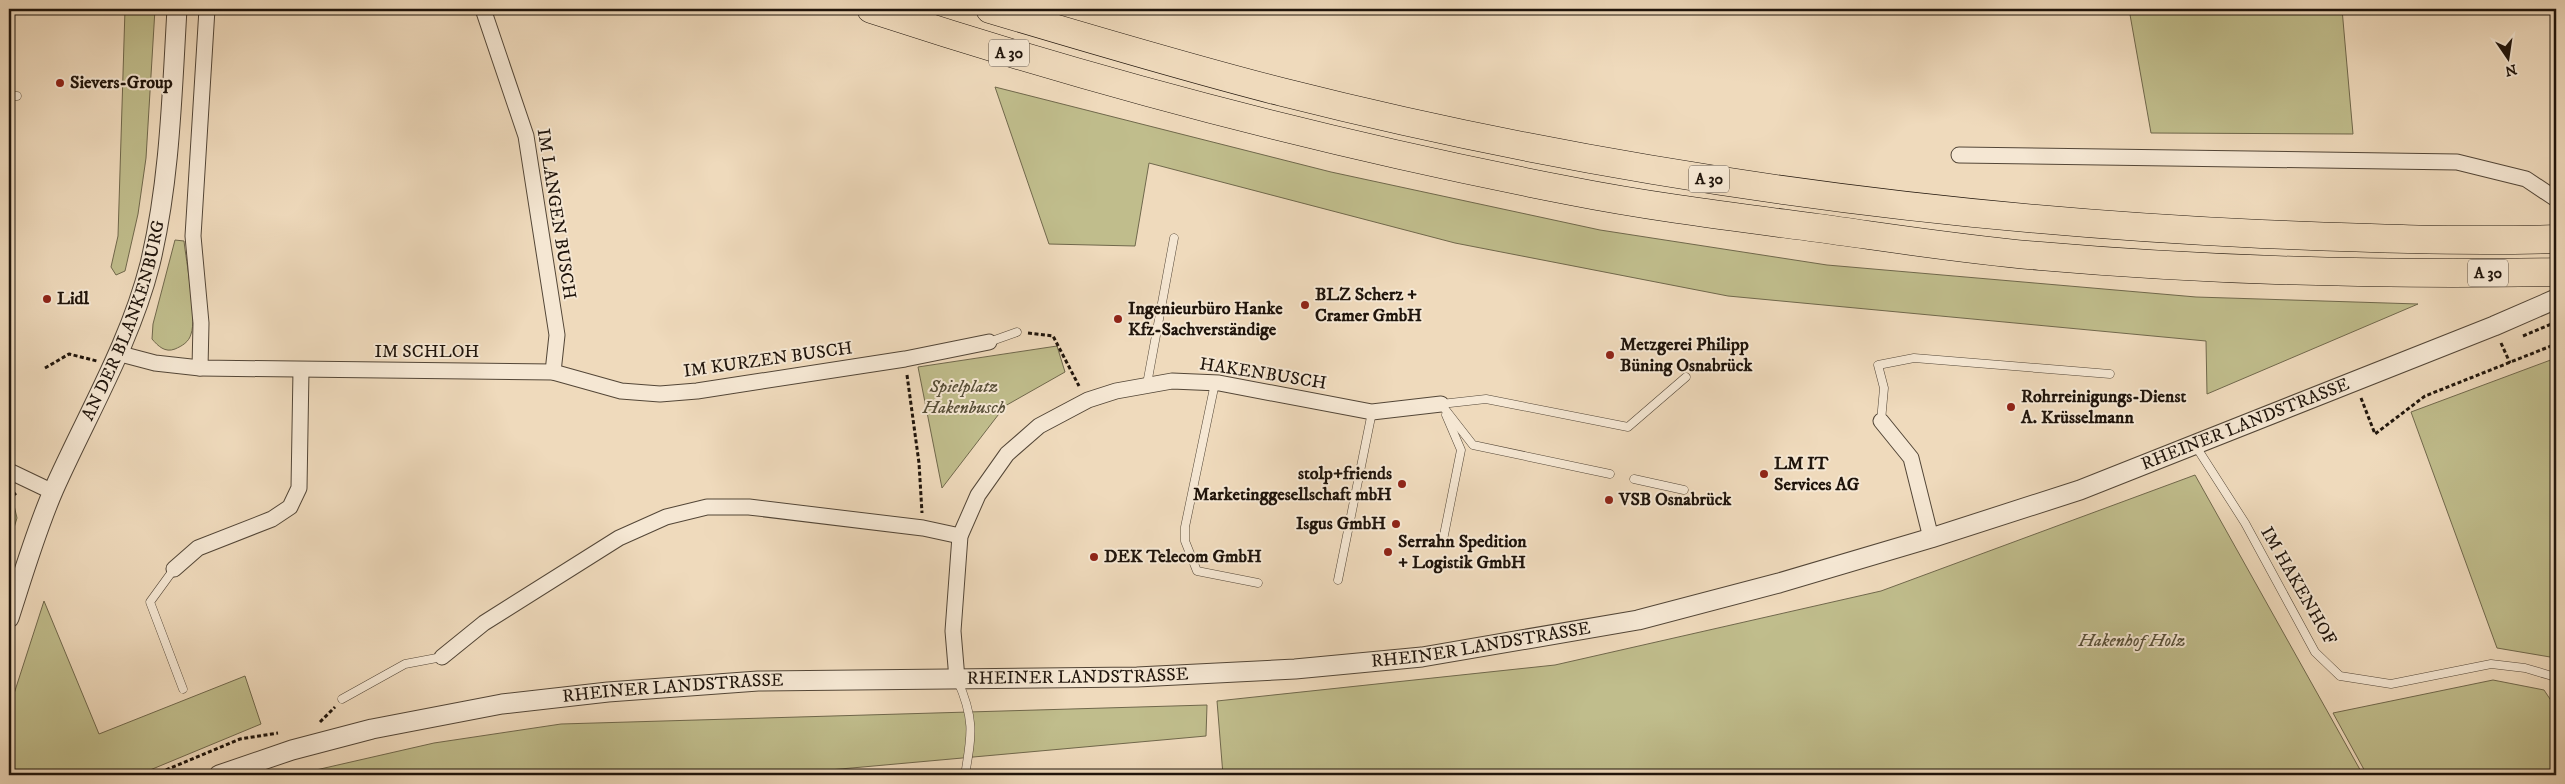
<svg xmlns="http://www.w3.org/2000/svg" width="2565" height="784" viewBox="0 0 2565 784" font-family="'IM FELL DW Pica',serif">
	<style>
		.green { fill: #c0bd8c; stroke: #70684c }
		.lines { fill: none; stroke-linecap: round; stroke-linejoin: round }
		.service-casing { stroke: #534637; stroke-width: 9 }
		.minor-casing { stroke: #534637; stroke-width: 17 }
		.tertiary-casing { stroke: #534637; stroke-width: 21 }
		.motorway-casing { stroke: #1f140b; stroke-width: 29 }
		.path { stroke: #1f140b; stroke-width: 3; stroke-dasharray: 4 2.5; stroke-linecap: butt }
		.service { stroke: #f5e7d3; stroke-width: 8 }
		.minor { stroke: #f5e7d3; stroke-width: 15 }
		.tertiary { stroke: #f5e7d3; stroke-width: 19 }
		.motorway { stroke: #efdabc; stroke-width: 28 }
		.poi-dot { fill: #8f2418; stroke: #f5e7d3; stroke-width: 2 }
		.labels { text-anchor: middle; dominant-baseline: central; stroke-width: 4; stroke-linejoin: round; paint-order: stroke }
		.shield { fill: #f5e7d3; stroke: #5f5347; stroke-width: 1 }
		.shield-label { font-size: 16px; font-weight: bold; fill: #1f140b }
		.poi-label { font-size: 18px; font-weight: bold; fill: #1f140b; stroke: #f5e7d3; text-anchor: start }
		.street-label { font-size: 18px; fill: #1f140b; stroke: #f5e7d3 }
		.park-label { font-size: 18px; font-style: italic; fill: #574f38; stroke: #f5e7d3 }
	</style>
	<rect width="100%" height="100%" fill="#efdabc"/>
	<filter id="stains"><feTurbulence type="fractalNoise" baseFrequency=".004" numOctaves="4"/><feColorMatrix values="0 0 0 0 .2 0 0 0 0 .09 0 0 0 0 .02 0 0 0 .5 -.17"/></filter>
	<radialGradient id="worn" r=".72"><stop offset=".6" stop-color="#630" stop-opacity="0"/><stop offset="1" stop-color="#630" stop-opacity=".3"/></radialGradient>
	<g class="green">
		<polygon points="125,9 155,9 146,158 138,214 125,271 116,275 111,267 118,236"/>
		<polygon points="2129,9 2342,9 2353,134 2151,133"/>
		<polygon points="995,87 1331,172 1600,230 1827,265 2196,297 2418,304 2207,394 2206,341 1728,296 1455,243 1149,163 1135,246 1049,244"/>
		<path d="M175,240l9,1c2,19 13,78 7,93 -2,8 -9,12 -16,15 -10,4 -17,-3 -23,-10l1,-15z"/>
		<polygon points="1057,346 1065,372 1005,406 942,488 918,367"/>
		<polygon points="2556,358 2556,658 2497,648 2411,412"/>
		<polygon points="2195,475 2363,775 1223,775 1217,701 1555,665 1881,591"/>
		<polygon points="13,501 17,518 9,544 9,504"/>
		<polygon points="44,601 99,734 245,676 261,724 138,775 9,775 11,703"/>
		<polygon points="2493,680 2544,690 2556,708 2556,775 2367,775 2333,713"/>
		<polygon points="1207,705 1206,736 774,775 294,775 434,743 561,724"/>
	</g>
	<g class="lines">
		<g class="service-casing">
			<g id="service">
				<polyline points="9,96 17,96"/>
				<polyline points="989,342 1017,332"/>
				<polyline points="1215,383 1185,527 1185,541 1197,571 1258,583"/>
				<polyline points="1147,384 1174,238"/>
				<polyline points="1441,404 1486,399 1628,427 1686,377"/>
				<polyline points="1441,404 1473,445 1610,474"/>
				<polyline points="1881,421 1884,388 1878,365 1914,358 2110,374"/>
				<polyline points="2195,445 2245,523 2315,652 2340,676 2391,684 2491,664 2525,668 2552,676 2556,681"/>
				<polyline points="1634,479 1684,490"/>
				<polyline points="1443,540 1461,450 1446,415"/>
				<polyline points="174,569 150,602 183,689"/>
				<polyline points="1338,580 1372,412"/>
				<path d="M957,679c18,40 15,55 8,96"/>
				<polyline points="342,699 405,664 442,657"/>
			</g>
		</g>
		<g class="minor-casing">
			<g id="minor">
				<polyline points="483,9 526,136 557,335 553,372"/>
				<polyline points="1959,155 2457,162 2526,179 2556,199"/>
				<polyline points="117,353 155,363 200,368 553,372 621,391 660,394 697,391 905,359 989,342"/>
				<polyline points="200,368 201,323 193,236 207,9"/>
				<polyline points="1881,421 1911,458 1931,538"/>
				<polyline points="9,471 53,492"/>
				<polyline points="174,569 198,548 272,519 290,507 299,488 301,370"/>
				<polyline points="442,657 484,623 619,538 666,517 707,507 749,507 923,528 960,536"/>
				<polyline points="957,679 953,631 960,536 978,495 1007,454 1039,426 1088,400 1116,391 1172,381 1219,383 1372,412 1441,404"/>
			</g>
		</g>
		<g class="tertiary-casing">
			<g id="tertiary">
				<path id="s1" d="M9,618c14,-43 27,-88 45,-129 33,-74 76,-146 96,-225 20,-83 22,-171 27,-255"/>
				<path id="s2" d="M219,775l73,-25 80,-21 130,-25 106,-12 150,-11 379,-4 158,-8 127,-12 216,-37 141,-37 152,-45 149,-48 414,-164 62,-27"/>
			</g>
		</g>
		<g class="motorway-casing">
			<g id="motorway">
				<path d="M871,9c229,75 463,136 700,182 81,16 164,26 247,37 73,10 148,22 222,28 172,15 344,19 516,16"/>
				<path d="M990,9c97,29 194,58 292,83 320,81 650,127 979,142 98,4 197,8 295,5"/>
			</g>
		</g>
		<g class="path">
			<polyline points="1028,333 1053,336 1079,386"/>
			<polyline points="2523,336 2556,322"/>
			<polyline points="2501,343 2510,363"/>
			<polyline points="45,368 69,354 97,361"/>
			<polyline points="907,375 919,463 922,513"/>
			<polyline points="2361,398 2375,434 2425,396 2556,344"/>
			<polyline points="9,499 16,493"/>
			<polyline points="320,722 335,707"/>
			<polyline points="154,775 240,739 278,733"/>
		</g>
		<use href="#service" class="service"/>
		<use href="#minor" class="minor"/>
		<use href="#tertiary" class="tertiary"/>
		<use href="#motorway" class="motorway"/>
	</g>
	<g class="poi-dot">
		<circle cx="60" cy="83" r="5"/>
		<circle cx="47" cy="299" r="5"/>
		<circle cx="1305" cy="305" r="5"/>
		<circle cx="1118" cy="319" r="5"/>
		<circle cx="1610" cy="355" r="5"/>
		<circle cx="2011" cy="407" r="5"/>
		<circle cx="1764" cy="474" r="5"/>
		<circle cx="1402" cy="484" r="5"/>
		<circle cx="1609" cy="500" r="5"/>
		<circle cx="1396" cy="524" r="5"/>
		<circle cx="1388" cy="552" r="5"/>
		<circle cx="1094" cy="557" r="5"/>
	</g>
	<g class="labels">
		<g class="shield">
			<rect x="989" y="39.5" width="40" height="27" rx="4"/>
			<rect x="1689" y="165.5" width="40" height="27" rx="4"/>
			<rect x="2468" y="259.5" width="40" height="27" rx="4"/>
		</g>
		<g class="shield-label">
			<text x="1009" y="53">A 30</text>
			<text x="1709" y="179">A 30</text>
			<text x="2488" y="273">A 30</text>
		</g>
		<g class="poi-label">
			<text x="70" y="83">Sievers-Group</text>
			<text x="1315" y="295">BLZ Scherz +<tspan x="1315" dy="21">Cramer GmbH</tspan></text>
			<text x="57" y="299">Lidl</text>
			<text x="1128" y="309">Ingenieurbüro Hanke<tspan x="1128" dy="21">Kfz-Sachverständige</tspan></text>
			<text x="1620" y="345">Metzgerei Philipp<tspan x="1620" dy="21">Büning Osnabrück</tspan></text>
			<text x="2021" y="397">Rohrreinigungs-Dienst<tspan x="2021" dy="21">A. Krüsselmann</tspan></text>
			<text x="1774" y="464">LM IT<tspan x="1774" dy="21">Services AG</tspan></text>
			<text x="1392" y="474" text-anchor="end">stolp+friends<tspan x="1392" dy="21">Marketinggesellschaft mbH</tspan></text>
			<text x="1619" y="500">VSB Osnabrück</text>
			<text x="1386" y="524" text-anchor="end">Isgus GmbH</text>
			<text x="1398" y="542">Serrahn Spedition<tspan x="1398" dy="21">+ Logistik GmbH</tspan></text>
			<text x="1104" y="557">DEK Telecom GmbH</text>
		</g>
		<g class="street-label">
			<text transform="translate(556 214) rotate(81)">IM LANGEN BUSCH</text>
			<text stroke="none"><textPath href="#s1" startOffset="320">AN DER BLANKENBURG</textPath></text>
			<text x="427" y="352">IM SCHLOH</text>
			<text transform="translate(768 360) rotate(-8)">IM KURZEN BUSCH</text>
			<text transform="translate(1263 374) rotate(9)">HAKENBUSCH</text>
			<text stroke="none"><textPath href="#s2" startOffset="2072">RHEINER LANDSTRASSE</textPath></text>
			<text transform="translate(2298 586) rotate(60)">IM HAKENHOF</text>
			<text stroke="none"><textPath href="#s2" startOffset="1274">RHEINER LANDSTRASSE</textPath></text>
			<text stroke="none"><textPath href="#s2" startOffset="869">RHEINER LANDSTRASSE</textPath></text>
			<text stroke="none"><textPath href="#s2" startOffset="464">RHEINER LANDSTRASSE</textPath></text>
		</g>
		<g class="park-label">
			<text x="964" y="387">Spielplatz<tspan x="964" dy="21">Hakenbusch</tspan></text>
			<text x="2132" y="641">Hakenhof Holz</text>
		</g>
	</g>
	<rect width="2565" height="784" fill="none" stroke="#efdabc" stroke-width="30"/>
	<rect x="10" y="10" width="2545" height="764" fill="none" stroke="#1f140b" stroke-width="2.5"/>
	<rect x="15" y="15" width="2535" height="754" fill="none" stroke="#1f140b"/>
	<g transform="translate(2508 58) rotate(167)" stroke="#f5e7d3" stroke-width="4" paint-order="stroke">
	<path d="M0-4L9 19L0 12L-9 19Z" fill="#1f140b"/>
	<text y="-8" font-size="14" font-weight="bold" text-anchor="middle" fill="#1f140b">N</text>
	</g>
	<rect width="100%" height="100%" filter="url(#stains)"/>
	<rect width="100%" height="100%" fill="url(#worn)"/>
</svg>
